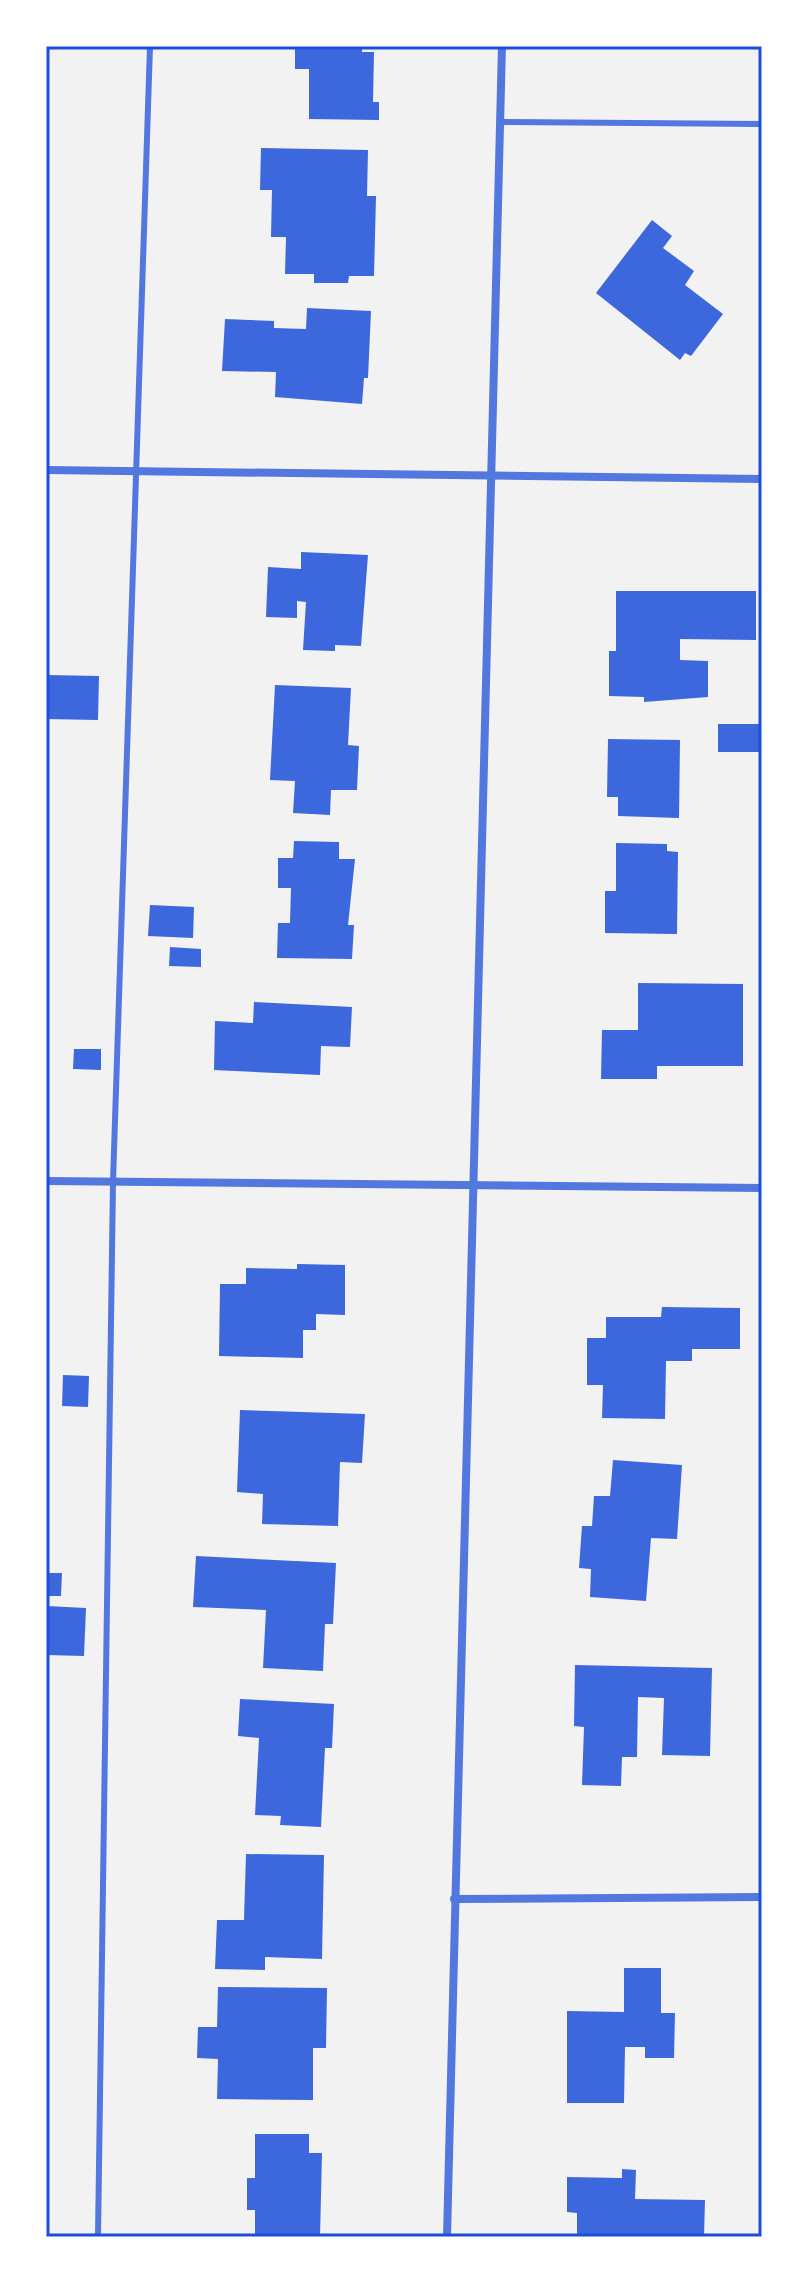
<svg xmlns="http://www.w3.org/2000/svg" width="808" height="2283" viewBox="0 0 808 2283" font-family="Overpass,sans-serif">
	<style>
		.building { fill: #3d67dc }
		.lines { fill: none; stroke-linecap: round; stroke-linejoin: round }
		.service { stroke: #5277de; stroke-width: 6 }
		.minor { stroke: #5277de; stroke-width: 8 }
		.neatline { fill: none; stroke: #1d4ed8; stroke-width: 3 }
	</style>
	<rect width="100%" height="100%" fill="#f2f2f2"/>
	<g class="building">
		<polygon points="295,46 362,46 362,52 374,52 373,102 379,102 379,120 309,119 309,69 295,69"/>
		<polygon points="261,148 368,150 367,196 376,196 374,276 349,276 348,283 314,283 314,274 285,274 286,237 271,237 272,190 260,190"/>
		<polygon points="652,220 672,236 663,248 694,271 685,285 723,314 691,356 685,353 680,360 596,293"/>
		<polygon points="307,308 371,311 368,378 364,378 362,404 275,397 276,372 222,371 225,319 274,321 274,328 306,329"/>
		<polygon points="301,552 368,555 361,646 335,645 335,651 303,650 306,602 297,601 297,618 266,617 268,567 301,569"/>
		<polygon points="616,591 756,591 756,640 680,639 680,660 708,661 708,697 644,702 644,697 609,696 609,651 616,651"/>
		<polygon points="46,675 99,676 98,720 46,719"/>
		<polygon points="275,685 351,688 348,745 359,746 357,790 331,790 330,815 293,813 295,781 270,780"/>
		<rect x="718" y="724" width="44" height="28"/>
		<polygon points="608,739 680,740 679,818 618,816 618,797 607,797"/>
		<polygon points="294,841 339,842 339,859 355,859 348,925 354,925 352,959 277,958 278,923 290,923 291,888 278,888 278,858 293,858"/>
		<polygon points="616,843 667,844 667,851 678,852 677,934 605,933 605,891 616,891"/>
		<polygon points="150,905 194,907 193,938 148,936"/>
		<polygon points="170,947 201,949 201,967 169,966"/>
		<polygon points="638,983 743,984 743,1066 657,1066 657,1079 601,1079 602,1030 638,1030"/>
		<polygon points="254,1002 352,1007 350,1047 321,1046 320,1075 214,1070 215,1021 253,1023"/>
		<polygon points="74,1049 101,1049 101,1070 73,1069"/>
		<polygon points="297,1264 345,1265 345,1315 316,1314 316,1330 303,1330 303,1358 219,1356 220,1284 246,1284 246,1268 297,1269"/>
		<polygon points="662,1307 740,1308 740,1349 692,1349 692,1361 666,1361 665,1419 602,1418 603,1385 587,1385 587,1338 606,1338 606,1317 661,1317"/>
		<polygon points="63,1375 89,1376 88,1407 62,1406"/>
		<polygon points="240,1410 365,1414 362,1463 340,1462 338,1526 262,1524 263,1494 237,1492"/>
		<polygon points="613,1460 682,1465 677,1539 651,1538 646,1601 590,1597 591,1569 579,1568 582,1526 592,1526 594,1496 610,1496"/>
		<polygon points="196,1556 336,1563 333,1624 325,1624 323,1671 263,1668 266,1610 193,1607"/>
		<polygon points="46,1573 62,1573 61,1596 46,1596"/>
		<polygon points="46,1606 86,1608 84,1656 46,1655"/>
		<polygon points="575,1665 712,1668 710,1756 662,1755 664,1698 638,1697 637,1757 622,1757 621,1786 582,1785 584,1727 574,1726"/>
		<polygon points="240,1699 334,1704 332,1748 325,1748 321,1827 280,1825 281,1816 255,1815 259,1738 238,1736"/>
		<polygon points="246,1854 324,1855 322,1959 265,1957 265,1970 215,1969 217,1920 244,1920"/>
		<polygon points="624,1968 661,1968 661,2013 675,2013 674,2058 645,2058 645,2047 625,2047 624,2103 567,2103 567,2011 624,2012"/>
		<polygon points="218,1987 327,1988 326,2048 313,2048 313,2100 217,2099 218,2059 197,2058 198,2027 217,2027"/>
		<polygon points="255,2134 309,2134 309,2153 322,2153 320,2237 255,2237 255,2210 247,2210 247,2178 255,2178"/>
		<polygon points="622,2169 636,2170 635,2199 705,2200 704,2237 577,2237 577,2213 567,2212 567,2177 622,2178"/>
	</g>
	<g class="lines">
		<g class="service">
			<polyline points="501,122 762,124"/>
			<polyline points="98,2237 113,1182 150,46"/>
		</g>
		<g class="minor">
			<polyline points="46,470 762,479"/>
			<polyline points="46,1181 762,1188"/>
			<polyline points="454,1899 762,1897"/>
			<polyline points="447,2237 502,46"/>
		</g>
	</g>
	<rect width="808" height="2283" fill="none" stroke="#ffffff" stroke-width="96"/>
	<rect x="48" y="48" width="712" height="2187" class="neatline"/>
</svg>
